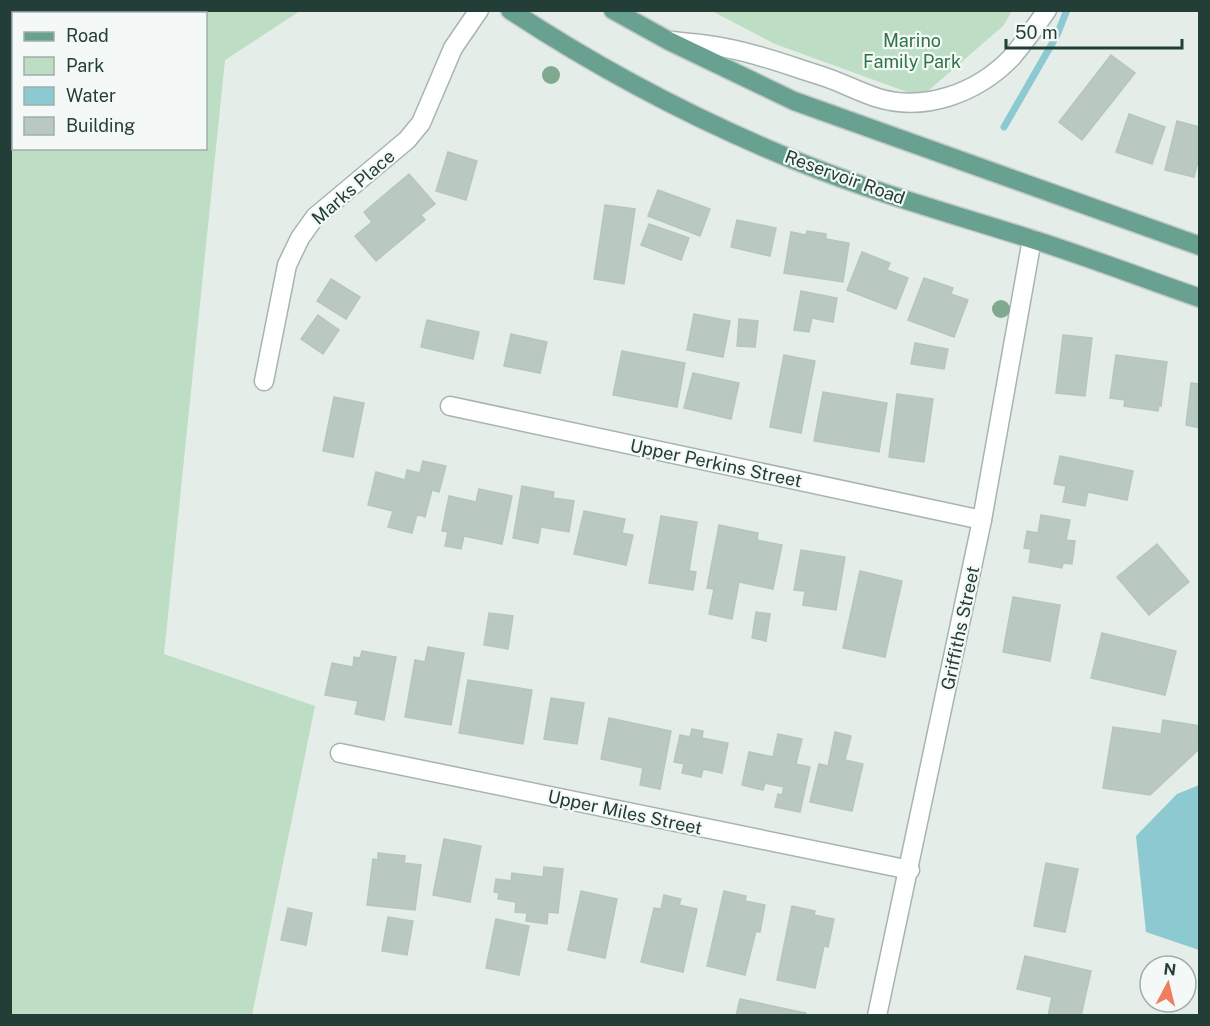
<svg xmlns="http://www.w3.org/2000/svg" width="1210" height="1026" viewBox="0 0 1210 1026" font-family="'Public Sans',sans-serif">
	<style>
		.green { fill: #bdddc4; fill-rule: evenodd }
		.water { fill: #8dc9d0 }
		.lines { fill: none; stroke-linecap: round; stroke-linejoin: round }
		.stream { stroke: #8dc9d0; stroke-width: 7 }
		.building { fill: #b9c8c1; stroke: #b6c6bf; stroke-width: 1.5 }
		.street-casing { stroke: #a6b5af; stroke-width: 21 }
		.primary-casing { stroke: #c1c9c7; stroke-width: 21 }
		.street { stroke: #fff; stroke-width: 18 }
		.primary { stroke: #69a190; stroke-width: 18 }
		.tree { fill: #80aa8f }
		.labels { text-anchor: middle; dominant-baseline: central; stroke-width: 4.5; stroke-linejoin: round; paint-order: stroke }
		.park-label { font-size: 18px; fill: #2e7446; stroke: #f4f9f7 }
		.street-label { font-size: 18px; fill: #233e36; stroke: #f4f9f7 }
	</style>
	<rect width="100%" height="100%" fill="#e4ede8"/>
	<g class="green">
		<path d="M10,11h290l-75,49 -61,594 151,52 -63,309h-241zM14,14h192v134h-192z"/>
		<polygon points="712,11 1012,11 1003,26 921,97 775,44"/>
	</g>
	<polygon class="water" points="1199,785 1199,950 1146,932 1136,836 1177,794"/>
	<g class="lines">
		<polyline class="stream" points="1004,127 1057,35 1067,10"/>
	</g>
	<g class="building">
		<polygon points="1111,55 1135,73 1082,140 1059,122"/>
		<polygon points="1129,114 1165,127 1152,164 1116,152"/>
		<polygon points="1177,121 1200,127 1200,153 1194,177 1165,170"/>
		<polygon points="448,152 477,161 466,200 436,191"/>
		<polygon points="409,174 435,204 421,215 425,220 376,261 355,236 372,222 364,212"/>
		<polygon points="658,190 710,209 700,236 648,216"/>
		<polygon points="605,205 635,209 624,284 594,279"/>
		<polygon points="737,220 776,228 770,256 731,247"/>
		<polygon points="649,224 689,238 681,260 641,245"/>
		<polygon points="807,231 826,234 826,239 849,243 843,282 784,273 791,232 806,235"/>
		<polygon points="862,252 890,263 887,270 908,278 896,309 847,290"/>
		<polygon points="924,278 953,288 951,294 968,300 954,337 908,320"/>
		<polygon points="331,279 360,297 346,319 317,301"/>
		<polygon points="801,291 837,298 833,322 812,318 809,332 794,330"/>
		<polygon points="694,314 730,321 723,357 687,350"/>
		<polygon points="318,315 339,330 323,354 301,339"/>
		<polygon points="739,319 758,321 755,347 737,346"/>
		<polygon points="427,320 479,332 473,359 421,347"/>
		<polygon points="511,334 547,342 540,373 504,366"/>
		<polygon points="1063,335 1092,338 1085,396 1056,393"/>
		<polygon points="915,343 948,349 944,369 911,364"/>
		<polygon points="622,351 685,363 677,407 613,395"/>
		<polygon points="784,355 815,361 801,433 770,427"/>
		<polygon points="1116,355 1167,362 1161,406 1159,405 1158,411 1124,406 1125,400 1110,398"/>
		<polygon points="693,373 739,383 731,419 684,408"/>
		<polygon points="1191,383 1200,384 1200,428 1186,425"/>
		<polygon points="823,392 887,403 879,452 814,441"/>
		<polygon points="897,394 933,399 924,462 889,457"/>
		<polygon points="334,397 364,403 353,457 323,451"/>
		<polygon points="1060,456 1133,471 1127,500 1088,492 1085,506 1063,502 1066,486 1054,484"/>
		<polygon points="423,461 446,466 439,492 432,490 425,517 417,514 412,533 388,527 393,511 368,505 376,472 405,480 407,470 420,473"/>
		<polygon points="522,486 554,492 553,498 574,501 569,532 541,527 538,543 513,538"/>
		<polygon points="479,489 512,496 502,544 464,536 461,549 445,546 448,532 442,531 449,496 476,502"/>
		<polygon points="584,511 625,519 622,533 633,535 626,565 574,554"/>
		<polygon points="1041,515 1070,520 1066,540 1075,541 1072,564 1063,563 1062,568 1029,562 1031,549 1024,548 1027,531 1038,533"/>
		<polygon points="661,516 697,522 689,571 696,572 693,590 649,583"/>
		<polygon points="719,525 758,533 757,540 782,545 773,589 739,582 732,619 709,614 714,589 707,588"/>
		<polygon points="1157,544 1189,582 1149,615 1117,577"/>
		<polygon points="801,550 845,557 836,610 803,605 805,591 794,590"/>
		<polygon points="860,571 902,581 885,657 843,648"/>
		<polygon points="1013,597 1060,605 1050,661 1003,652"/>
		<polygon points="756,612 770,614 766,641 752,638"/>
		<polygon points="489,613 513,616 508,649 484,645"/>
		<polygon points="1102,633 1176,651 1165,695 1091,678"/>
		<polygon points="428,647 464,653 451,725 405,717 415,660 425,662"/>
		<polygon points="362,651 396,657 384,720 355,714 358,701 325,695 332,663 353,667 354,657 360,658"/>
		<polygon points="468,680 532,690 523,744 459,733"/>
		<polygon points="551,698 584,703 577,744 544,739"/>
		<polygon points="609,718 671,731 660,789 640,785 643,768 601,759"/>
		<polygon points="1163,720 1200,726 1198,750 1150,795 1103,788 1113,727 1161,734"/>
		<polygon points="692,729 703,731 702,738 728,743 722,773 703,769 701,777 682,773 684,764 674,762 680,735 690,737"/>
		<polygon points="835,732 851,736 845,760 863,764 852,811 810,802 819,764 828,766"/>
		<polygon points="778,734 802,739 796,764 810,767 800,812 775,807 778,794 782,795 784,787 765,783 763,790 742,785 749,752 773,757"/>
		<polygon points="444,839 481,846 470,902 433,895"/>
		<polygon points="378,853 405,856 404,863 421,865 415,910 367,905 373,859 378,860"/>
		<polygon points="1046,863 1078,869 1065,932 1034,926"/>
		<polygon points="544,867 563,869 558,913 548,912 547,924 526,921 527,913 515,912 516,902 498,899 499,893 494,892 496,879 511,881 512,873 543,877"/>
		<polygon points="581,891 617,899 605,958 568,950"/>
		<polygon points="724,891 746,896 745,901 765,905 760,932 756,931 745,975 707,966"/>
		<polygon points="664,895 681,899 679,905 697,909 683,972 641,962 654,908 661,909"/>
		<polygon points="792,906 815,911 814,915 834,919 828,947 824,946 815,988 777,980"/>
		<polygon points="288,908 312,913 306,945 281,940"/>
		<polygon points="388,917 413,921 407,955 382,951"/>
		<polygon points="496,919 529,926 519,975 486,968"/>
		<polygon points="1025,956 1091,971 1081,1016 1048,1016 1052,997 1017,989"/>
		<polygon points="740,999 806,1013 806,1016 736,1016"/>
	</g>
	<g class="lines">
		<g class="street-casing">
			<g id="street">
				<path d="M671,41c18,2 37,3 55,7 33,6 64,18 96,28 19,6 37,16 56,22 47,14 99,-5 133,-40 13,-15 25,-32 36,-48"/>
				<polyline points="264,381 287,265 300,238 315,217 407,140 421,123 453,48 479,10"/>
				<polyline points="450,406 982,520"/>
				<polyline points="340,753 910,870"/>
				<polyline points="877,1016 982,520 1032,239"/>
			</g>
		</g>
		<g class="primary-casing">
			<g id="primary">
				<path d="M510,10c91,60 188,111 289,152 74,30 153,52 229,76 58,18 114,40 172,60"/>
				<polyline points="613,10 669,41 794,101 1200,246"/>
			</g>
		</g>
		<use href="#street" class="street"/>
		<use href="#primary" class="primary"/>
	</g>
	<g class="tree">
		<circle cx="551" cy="75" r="9"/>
		<circle cx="1001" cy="309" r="9"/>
	</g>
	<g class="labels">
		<g class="park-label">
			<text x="912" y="40">Marino<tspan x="912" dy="21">Family Park</tspan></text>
		</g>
		<g class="street-label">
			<text transform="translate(845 177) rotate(20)">Reservoir Road</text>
			<text transform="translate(353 187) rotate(-41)">Marks Place</text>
			<text transform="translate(716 463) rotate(12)">Upper Perkins Street</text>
			<text transform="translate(960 628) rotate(-78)">Griffiths Street</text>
			<text transform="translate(625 812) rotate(12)">Upper Miles Street</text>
		</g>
	</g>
	<rect width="1210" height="1026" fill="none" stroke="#233e36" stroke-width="24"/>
	<rect x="12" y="12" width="195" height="138" fill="#f4f9f7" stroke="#a0aeaa" stroke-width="1.5"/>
	<rect x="24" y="32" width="30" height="9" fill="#69a190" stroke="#a0aeaa" stroke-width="1.5"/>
	<text x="66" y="42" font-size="18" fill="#233e36">Road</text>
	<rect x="24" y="57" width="30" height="18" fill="#bdddc4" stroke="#a0aeaa" stroke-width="1.5"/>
	<text x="66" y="72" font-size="18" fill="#233e36">Park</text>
	<rect x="24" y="87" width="30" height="18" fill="#8dc9d0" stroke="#a0aeaa" stroke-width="1.5"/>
	<text x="66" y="102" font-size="18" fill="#233e36">Water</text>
	<rect x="24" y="117" width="30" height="18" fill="#b9c8c1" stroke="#a0aeaa" stroke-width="1.5"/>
	<text x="66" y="132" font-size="18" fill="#233e36">Building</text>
	<g transform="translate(1168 984) rotate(7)"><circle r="28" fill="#f4f9f7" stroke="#a0aeaa" stroke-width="1.5"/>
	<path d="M0-4.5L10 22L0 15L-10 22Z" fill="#ef7d60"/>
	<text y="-9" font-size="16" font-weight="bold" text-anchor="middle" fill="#233e36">N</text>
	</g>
	<path d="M1006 39v9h176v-9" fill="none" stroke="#233e36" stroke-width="3"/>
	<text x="1015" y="39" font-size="18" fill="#233e36" stroke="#f4f9f7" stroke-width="4.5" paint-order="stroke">50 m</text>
</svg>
